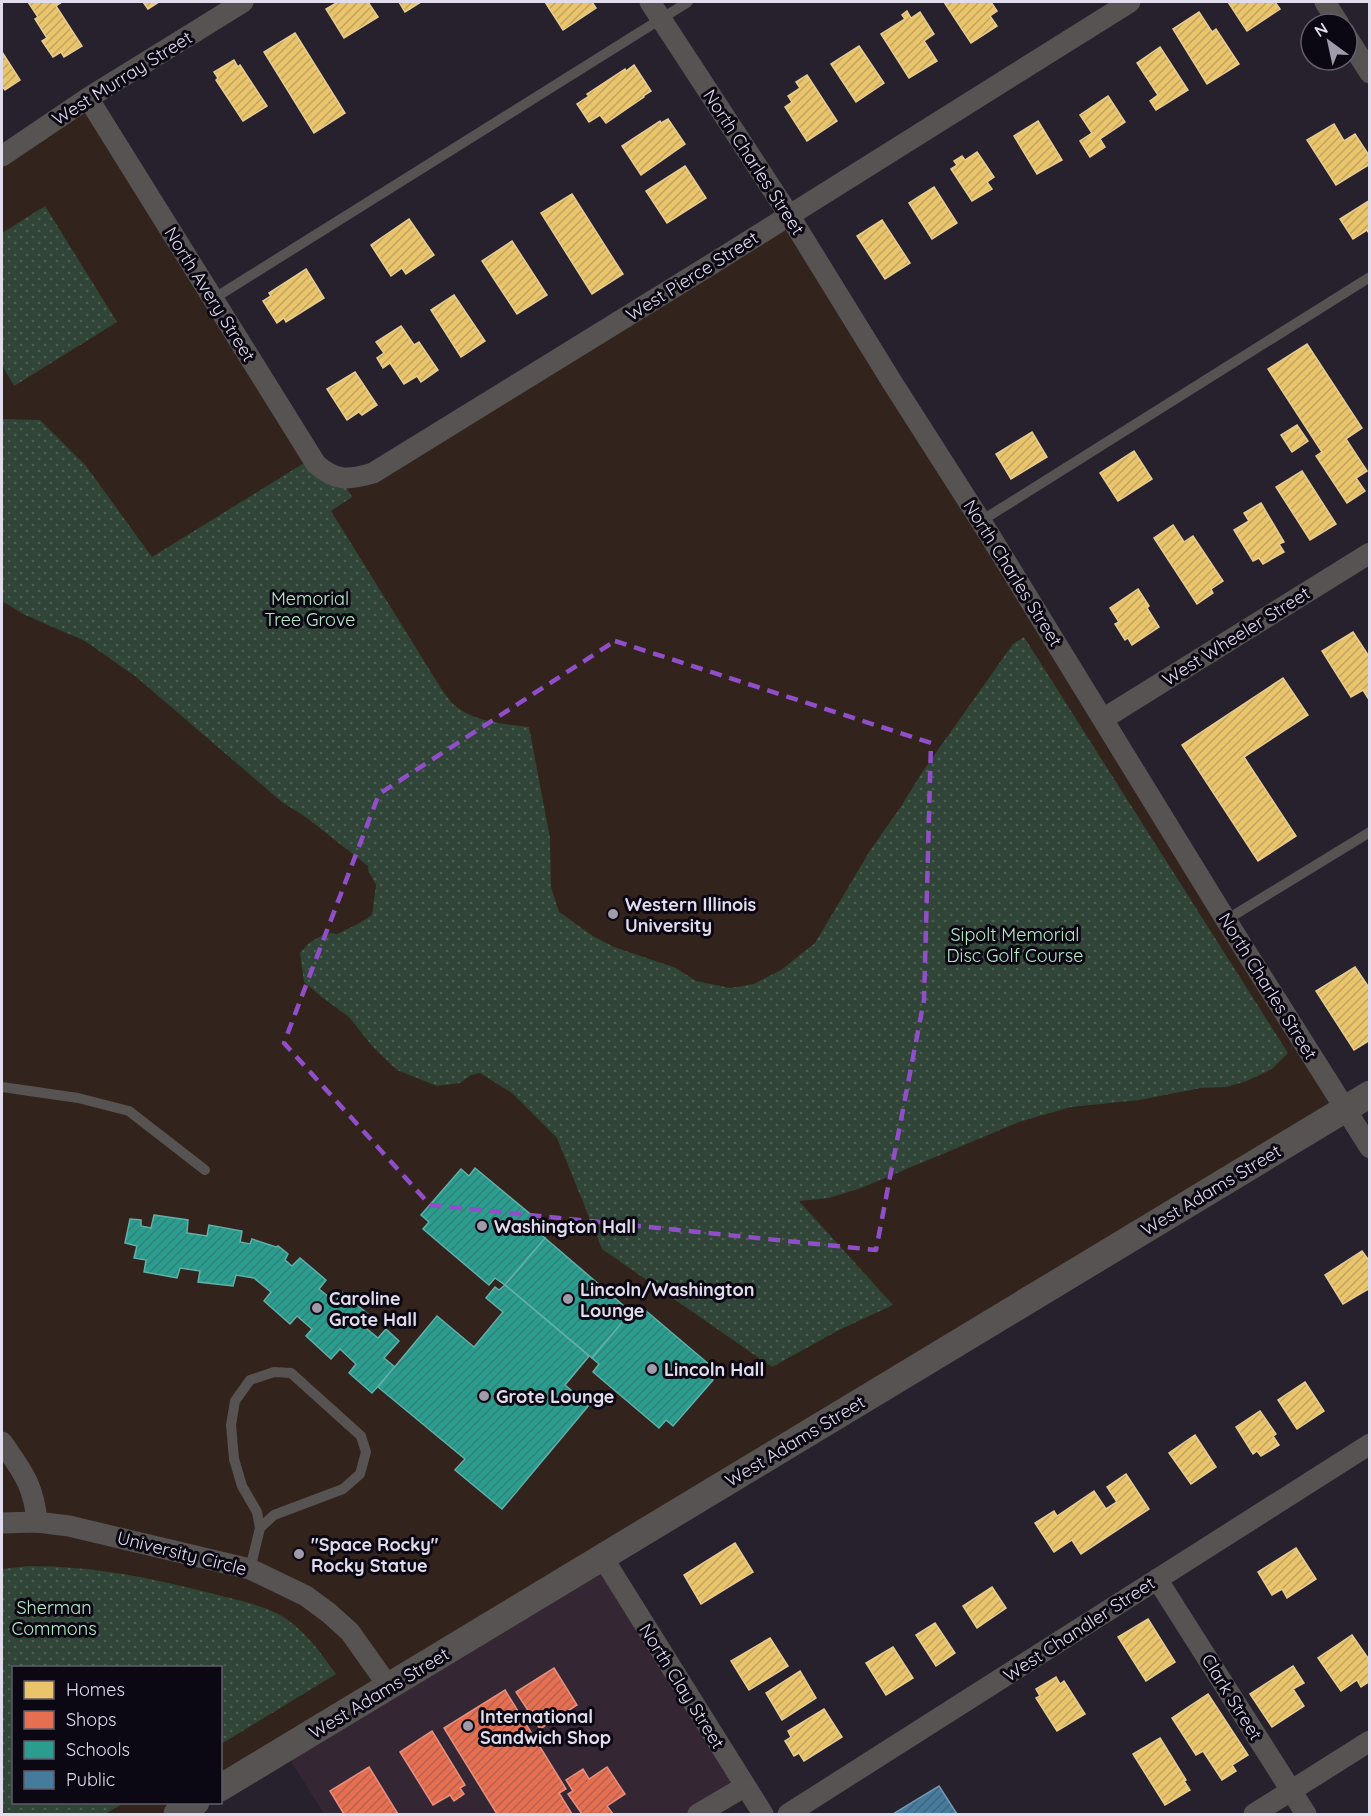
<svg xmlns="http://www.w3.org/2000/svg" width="1371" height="1816" viewBox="0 0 1371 1816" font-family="Quicksand,sans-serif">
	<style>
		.commercial { fill: #342632 }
		.education { fill: #32241c }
		.park { fill: url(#park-dots) }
		.homes { fill: url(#homes-hatch); stroke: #e7cc91; stroke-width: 1.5 }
		.shops { fill: url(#shops-hatch); stroke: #e69080; stroke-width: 1.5 }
		.schools { fill: url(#schools-hatch); stroke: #61b0ab; stroke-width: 1.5 }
		.public { fill: url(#public-hatch); stroke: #7498b5; stroke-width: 1.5 }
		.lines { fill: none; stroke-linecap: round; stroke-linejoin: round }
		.service { stroke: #565352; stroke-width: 10 }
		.minor { stroke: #565352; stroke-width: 21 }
		.tertiary { stroke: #565352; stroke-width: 27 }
		.marked { fill: none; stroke: #904fc8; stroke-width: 4.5; stroke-dasharray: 12 8; stroke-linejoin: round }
		.poi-dot { fill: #a09baa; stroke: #0c0813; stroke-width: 2 }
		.labels { text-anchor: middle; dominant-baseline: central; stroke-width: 6; stroke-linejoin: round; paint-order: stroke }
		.street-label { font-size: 18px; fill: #e2dded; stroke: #0c0813 }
		.park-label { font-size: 18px; fill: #b6ecc5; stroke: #0c0813 }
		.poi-label { font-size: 18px; font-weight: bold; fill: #e2dded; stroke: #0c0813; text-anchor: start }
	</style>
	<defs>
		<pattern id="park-dots" width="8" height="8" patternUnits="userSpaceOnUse" patternTransform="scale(1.5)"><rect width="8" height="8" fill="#304437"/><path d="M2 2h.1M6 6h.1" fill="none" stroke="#4e5f54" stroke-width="1.8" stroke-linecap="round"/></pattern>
		<pattern id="homes-hatch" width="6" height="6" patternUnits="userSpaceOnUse" patternTransform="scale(1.5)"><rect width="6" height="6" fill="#e9c46a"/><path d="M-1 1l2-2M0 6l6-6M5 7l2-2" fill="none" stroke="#c0a461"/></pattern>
		<pattern id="shops-hatch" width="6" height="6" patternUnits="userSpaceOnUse" patternTransform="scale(1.5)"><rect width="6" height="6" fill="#e76f51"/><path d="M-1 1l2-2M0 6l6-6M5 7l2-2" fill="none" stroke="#b6624e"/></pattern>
		<pattern id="schools-hatch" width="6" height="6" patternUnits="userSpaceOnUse" patternTransform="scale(1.5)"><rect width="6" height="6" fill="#2a9d8f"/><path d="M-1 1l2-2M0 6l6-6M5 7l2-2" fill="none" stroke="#328279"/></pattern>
		<pattern id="public-hatch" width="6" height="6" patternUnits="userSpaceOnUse" patternTransform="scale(1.5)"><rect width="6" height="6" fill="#457b9d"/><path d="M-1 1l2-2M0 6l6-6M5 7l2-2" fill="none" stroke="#45647b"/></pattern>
	</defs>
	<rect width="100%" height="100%" fill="#26212d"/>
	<polygon class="commercial" points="603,1558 744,1787 698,1814 324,1814 284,1750"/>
	<polygon class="education" points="88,98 316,464 352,479 789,215 1345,1108 221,1788 220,1668 14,1668 14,1802 197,1803 177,1814 2,1814 2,156"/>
	<g class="park">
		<polygon points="45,206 117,322 14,386 2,365 2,233"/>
		<path d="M2,419l38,1 46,46 66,91 160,-99 29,21 11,18 -21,14 111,179c4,5 8,11 12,15 20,17 50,19 75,22l21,111 1,49 8,25 34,24 21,11 62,21 20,13 34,7 24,-4 27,-14 34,-27 56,-94 29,-41 23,-37 90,-127 11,-7 264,416 -16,16 -25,12 -21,6 -25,1 -62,12 -68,7 -52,15 -158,66 -32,10 -30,3 94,104 -54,25 -67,37 -170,-118 -45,-111 -45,-45 -32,-20 -9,2 -11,8 -23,3 -40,-16 -24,-23 -24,-30 -26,-19 -19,-16 -4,-29 9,-10 17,-10 11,1 19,-9 16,-10 4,-30 -8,-15v-4l-61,-48 -25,-16 -147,-126 -50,-35 -60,-26 -23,-14z"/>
		<path d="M29,1566c65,0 123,12 185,28 22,6 46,10 66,21 24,14 40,37 56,59l-115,70 -1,-76h-206v134l110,1 -19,11h-103v-245z"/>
	</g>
	<g class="homes">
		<polygon points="28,2 62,2 56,6 82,46 64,57 61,52 53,57 42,41 47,38 35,19 38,17"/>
		<polygon points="143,2 159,2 148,9"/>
		<polygon points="338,2 368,2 378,17 344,38 326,9"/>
		<polygon points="399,2 421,2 405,12"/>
		<polygon points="545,2 592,2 596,8 563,30"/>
		<polygon points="944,2 991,2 997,11 990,16 997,26 971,43"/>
		<polygon points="1228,2 1275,2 1280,9 1247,31"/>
		<polygon points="907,11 911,18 920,12 934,34 924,41 937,61 909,78 881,34 905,19 902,15"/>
		<polygon points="1199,12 1212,32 1216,29 1239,64 1207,84 1173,29"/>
		<polygon points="295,33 345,113 314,133 264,52"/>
		<polygon points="859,46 884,83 856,102 831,64"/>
		<polygon points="1160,47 1188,90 1156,110 1150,101 1158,95 1137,63"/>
		<polygon points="2,52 20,80 5,90 4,88 2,89"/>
		<polygon points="234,60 238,67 240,65 267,106 243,121 216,80 218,78 214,72"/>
		<polygon points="634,65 651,91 643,96 644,97 606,123 600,115 589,122 577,104 589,96 587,94 625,69 626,71"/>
		<polygon points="807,75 837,121 807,141 785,107 792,102 788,96 800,88 796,82"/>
		<polygon points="1108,96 1125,122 1100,139 1105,147 1090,157 1080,141 1092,133 1080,115"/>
		<polygon points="668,119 685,144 641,175 622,146 660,121 661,123"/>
		<polygon points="1038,121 1062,160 1037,174 1014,136"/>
		<polygon points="1334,124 1344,141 1355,134 1370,157 1370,164 1336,185 1307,140"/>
		<polygon points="977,152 994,177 987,182 992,189 972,201 951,169 957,165 954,161 962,156 965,160"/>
		<polygon points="685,166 706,198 667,223 646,191"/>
		<polygon points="934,187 957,223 932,239 909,203"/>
		<polygon points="572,194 623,274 592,294 541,213"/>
		<polygon points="1370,200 1370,235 1367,230 1353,239 1340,219"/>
		<polygon points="409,219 434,255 406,274 402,268 391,276 371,245"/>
		<polygon points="882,220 910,263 885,279 857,236"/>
		<polygon points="512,241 547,295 517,314 482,261"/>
		<polygon points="306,269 324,298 286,322 284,318 277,323 263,301 271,296 269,293"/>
		<polygon points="454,295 485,341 461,357 431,310"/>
		<polygon points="401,326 414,345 419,342 438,370 421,382 417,376 404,384 390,363 383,368 377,358 384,353 376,342"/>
		<polygon points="1307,344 1362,428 1346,439 1367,471 1356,478 1365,491 1347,503 1316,456 1322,452 1268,369"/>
		<polygon points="355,372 377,405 362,415 359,412 347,420 327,389"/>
		<polygon points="1297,425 1308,441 1292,452 1281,435"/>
		<polygon points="1032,432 1047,457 1011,479 996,454"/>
		<polygon points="1134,451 1152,479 1118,501 1100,473"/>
		<polygon points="1302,471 1336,524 1310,540 1276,487"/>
		<polygon points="1261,503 1284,542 1279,544 1284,552 1263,564 1259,558 1253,561 1234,530 1249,521 1244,513"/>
		<polygon points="1173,525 1184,542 1193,536 1223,581 1211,589 1213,593 1197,604 1154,538"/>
		<polygon points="1138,589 1149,606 1147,608 1159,627 1132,645 1128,638 1125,640 1115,624 1119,622 1110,608"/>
		<polygon points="1353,632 1370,658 1368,698 1363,690 1351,697 1322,651"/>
		<polygon points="1283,678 1308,715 1244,757 1296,836 1258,861 1182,745"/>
		<polygon points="1355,967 1370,989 1370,1040 1354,1050 1316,991"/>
		<polygon points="1362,1251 1370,1262 1370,1288 1343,1304 1325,1275"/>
		<polygon points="1305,1382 1324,1411 1297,1429 1278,1400"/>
		<polygon points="1260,1411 1276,1434 1273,1436 1279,1445 1261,1456 1257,1451 1253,1454 1236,1427"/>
		<polygon points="1195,1435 1216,1467 1191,1484 1169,1453"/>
		<polygon points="1126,1474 1149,1509 1081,1554 1072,1540 1054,1552 1035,1523 1054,1511 1057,1516 1094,1491 1106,1509 1117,1502 1107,1487"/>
		<polygon points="735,1543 753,1572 701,1604 684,1575"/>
		<polygon points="1296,1548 1316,1579 1287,1598 1282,1589 1272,1595 1258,1572"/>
		<polygon points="992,1587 1006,1608 977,1628 963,1606"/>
		<polygon points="1148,1619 1175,1662 1146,1681 1118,1637"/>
		<polygon points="935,1623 955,1653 936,1666 916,1635"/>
		<polygon points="1352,1635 1370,1661 1370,1681 1361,1687 1357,1680 1341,1691 1318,1658"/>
		<polygon points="770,1638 788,1666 749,1690 731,1661"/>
		<polygon points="893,1647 913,1678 886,1695 866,1663"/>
		<polygon points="1293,1666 1304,1683 1293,1689 1304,1706 1272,1727 1250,1694"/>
		<polygon points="800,1671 816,1698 782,1720 766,1693"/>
		<polygon points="1056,1677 1060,1684 1064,1681 1085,1714 1057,1731 1036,1698 1040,1696 1036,1689"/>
		<polygon points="1208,1694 1248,1755 1232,1765 1236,1771 1222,1780 1203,1751 1196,1755 1172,1718"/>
		<polygon points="824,1709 842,1737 804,1761 799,1753 794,1756 785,1741 791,1737 788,1731"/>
		<polygon points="1160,1738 1186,1780 1184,1781 1190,1790 1165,1805 1133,1754"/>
	</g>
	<g class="shops">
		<polygon points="554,1668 577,1705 540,1729 516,1692"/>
		<polygon points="505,1690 566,1789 559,1793 572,1814 497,1814 444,1728"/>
		<polygon points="432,1731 465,1785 460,1788 464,1794 454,1801 450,1795 433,1805 400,1752"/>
		<polygon points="369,1767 398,1814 344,1814 330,1791"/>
		<polygon points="607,1767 625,1794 607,1806 613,1814 582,1814 568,1794 573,1791 566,1780 583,1769 589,1779"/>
	</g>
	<g class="schools">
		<polygon points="475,1168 541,1223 536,1230 545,1238 505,1285 495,1278 489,1285 423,1229 429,1222 421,1215 461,1169 469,1176"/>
		<polygon points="154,1215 188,1220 187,1233 207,1236 209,1225 242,1231 240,1242 250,1244 252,1239 276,1247 278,1246 288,1254 285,1260 292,1266 300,1258 326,1280 319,1289 335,1302 342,1292 369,1315 361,1324 378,1338 386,1329 399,1341 384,1358 395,1367 372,1393 349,1373 356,1364 340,1349 331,1359 306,1336 312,1329 297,1316 290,1324 264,1301 271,1292 254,1278 236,1275 233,1286 198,1282 200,1271 180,1268 177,1278 144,1272 146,1260 134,1258 137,1246 125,1243 130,1219 141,1220 141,1226 151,1228"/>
		<polygon points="545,1238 631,1312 592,1358 505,1285"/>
		<polygon points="505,1285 589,1356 565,1385 589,1405 502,1509 455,1470 465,1459 378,1387 437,1316 474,1347 503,1312 486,1298 495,1287 499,1290"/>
		<polygon points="645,1310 711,1366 705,1373 713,1380 673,1426 666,1420 659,1428 593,1372 599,1364 592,1358 631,1312 638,1319"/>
	</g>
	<polygon class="public" points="939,1786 957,1814 893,1814"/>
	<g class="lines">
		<g class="service">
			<polyline points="213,299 688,2"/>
			<polyline points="981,521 1370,277"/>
			<polyline points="1226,920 1370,832"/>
			<polyline points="2,1087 78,1098 129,1111 205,1170"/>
			<polyline points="250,1569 260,1528 257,1512 242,1486 234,1459 231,1425 235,1401 250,1380 274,1372 291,1373 361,1436 366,1452 360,1474 343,1489 274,1515 260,1528"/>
		</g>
		<g class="minor">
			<polyline points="650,2 789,215 892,382 989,534 1226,920 1370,1148"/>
			<polyline points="1325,2 1339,24"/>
			<polyline points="1347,37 1370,73"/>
			<path d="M88,98l228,366c20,18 33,16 57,9l334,-206 423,-265"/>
			<polyline points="2,156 88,98 243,2"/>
			<polyline points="1103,719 1370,553"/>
			<path d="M2,1442c20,29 32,43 35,80"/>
			<polyline points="2,1523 37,1522 69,1526 250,1569 306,1596 329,1613 350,1632 389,1687"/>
			<polyline points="603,1558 763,1814"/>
			<polyline points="1157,1579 1306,1814"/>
			<polyline points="698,1814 744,1787"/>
			<polyline points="788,1814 1370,1444"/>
			<polyline points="1254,1814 1370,1741"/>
		</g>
		<g class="tertiary">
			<polyline points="220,1788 1370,1094"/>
			<polyline points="177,1814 196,1802"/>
		</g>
	</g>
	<path class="marked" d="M615,641l316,102 -7,257 -48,250 -446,-45 -146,-162 95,-249z"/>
	<g class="poi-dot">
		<circle cx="613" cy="914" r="6"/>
		<circle cx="482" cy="1226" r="6"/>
		<circle cx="568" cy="1299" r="6"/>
		<circle cx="317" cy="1308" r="6"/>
		<circle cx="652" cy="1369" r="6"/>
		<circle cx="484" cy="1396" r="6"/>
		<circle cx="299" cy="1554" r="6"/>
		<circle cx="468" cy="1726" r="6"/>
	</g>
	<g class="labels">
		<g class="street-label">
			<text transform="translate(122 78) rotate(-32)">West Murray Street</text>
			<text transform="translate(754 162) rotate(57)">North Charles Street</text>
			<text transform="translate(692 276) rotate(-32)">West Pierce Street</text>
			<text transform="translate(210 294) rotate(58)">North Avery Street</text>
			<text transform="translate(1013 573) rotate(58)">North Charles Street</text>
			<text transform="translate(1236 636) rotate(-32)">West Wheeler Street</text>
			<text transform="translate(1268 986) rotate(58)">North Charles Street</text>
			<text transform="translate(1211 1190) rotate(-31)">West Adams Street</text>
			<text transform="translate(795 1441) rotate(-31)">West Adams Street</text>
			<text transform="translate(182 1553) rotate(14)">University Circle</text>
			<text transform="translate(1079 1629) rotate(-33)">West Chandler Street</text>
			<text transform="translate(682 1686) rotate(58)">North Clay Street</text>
			<text transform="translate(379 1693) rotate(-31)">West Adams Street</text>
			<text transform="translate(1232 1697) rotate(58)">Clark Street</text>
		</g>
		<g class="park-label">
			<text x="310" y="598">Memorial<tspan x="310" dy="21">Tree Grove</tspan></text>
			<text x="1015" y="934">Sipolt Memorial<tspan x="1015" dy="21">Disc Golf Course</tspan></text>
			<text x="54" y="1607">Sherman<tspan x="54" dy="21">Commons</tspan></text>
		</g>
		<g class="poi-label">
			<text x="625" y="904">Western Illinois<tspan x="625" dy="21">University</tspan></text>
			<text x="494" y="1226">Washington Hall</text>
			<text x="580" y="1289">Lincoln/Washington<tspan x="580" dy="21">Lounge</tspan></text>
			<text x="329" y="1298">Caroline<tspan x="329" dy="21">Grote Hall</tspan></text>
			<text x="664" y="1369">Lincoln Hall</text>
			<text x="496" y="1396">Grote Lounge</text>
			<text x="311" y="1544">"Space Rocky"<tspan x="311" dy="21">Rocky Statue</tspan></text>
			<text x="480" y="1716">International<tspan x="480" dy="21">Sandwich Shop</tspan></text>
		</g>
	</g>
	<rect width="1371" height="1816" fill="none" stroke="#e2dded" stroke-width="6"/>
	<rect x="12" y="1666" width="210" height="138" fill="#0c0813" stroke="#625d6a" stroke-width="1.5"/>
	<rect x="24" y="1681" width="30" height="18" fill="#e9c46a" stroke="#625d6a" stroke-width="1.5"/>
	<text x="66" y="1696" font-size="18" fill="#e2dded">Homes</text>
	<rect x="24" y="1711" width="30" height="18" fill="#e76f51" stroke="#625d6a" stroke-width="1.5"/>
	<text x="66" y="1726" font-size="18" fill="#e2dded">Shops</text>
	<rect x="24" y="1741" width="30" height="18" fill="#2a9d8f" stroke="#625d6a" stroke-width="1.5"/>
	<text x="66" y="1756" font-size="18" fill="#e2dded">Schools</text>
	<rect x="24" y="1771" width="30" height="18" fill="#457b9d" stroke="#625d6a" stroke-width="1.5"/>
	<text x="66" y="1786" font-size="18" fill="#e2dded">Public</text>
	<g transform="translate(1329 42) rotate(327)"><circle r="28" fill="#0c0813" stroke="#625d6a" stroke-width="1.5"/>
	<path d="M0-4.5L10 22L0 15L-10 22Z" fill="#a09baa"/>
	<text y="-9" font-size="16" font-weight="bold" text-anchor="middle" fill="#e2dded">N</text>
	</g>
</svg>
